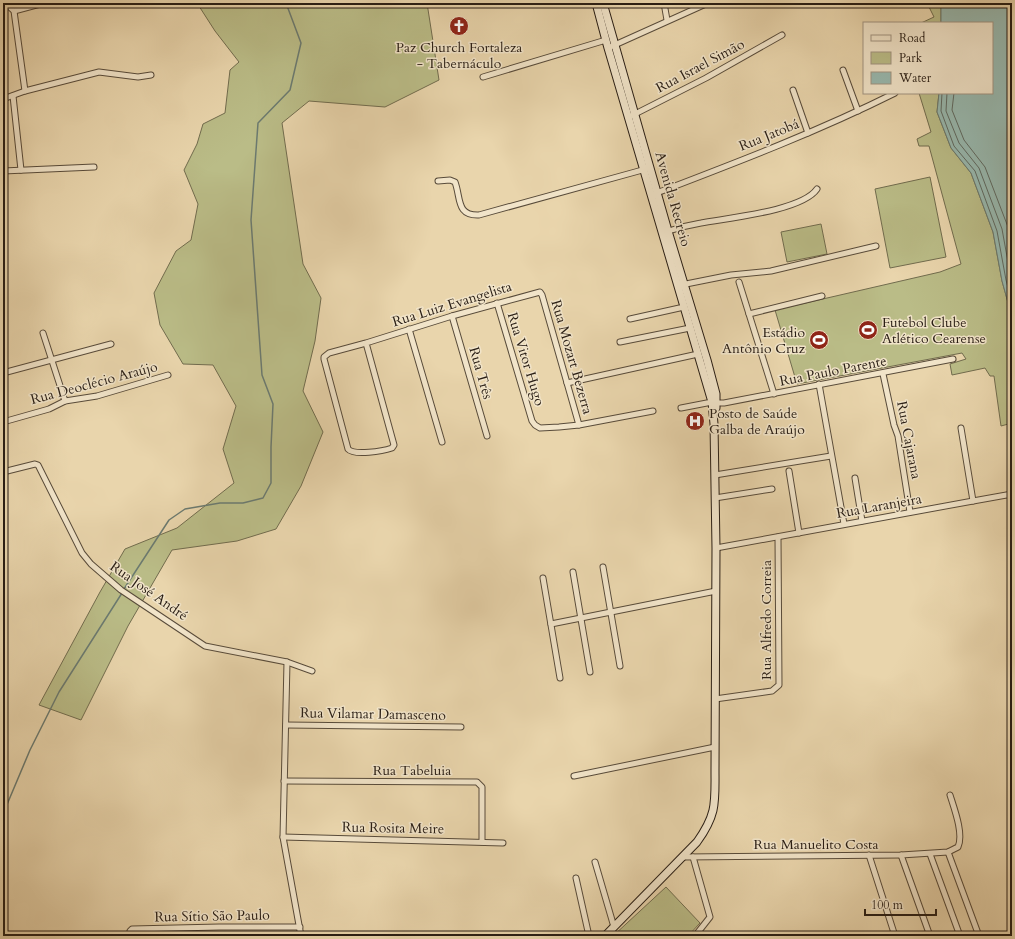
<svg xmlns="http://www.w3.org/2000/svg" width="1015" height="939" viewBox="0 0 1015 939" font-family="Cardo,serif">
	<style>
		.green { fill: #babc87; stroke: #716c4e }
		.water { fill: #98b8ae; stroke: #6b7a70 }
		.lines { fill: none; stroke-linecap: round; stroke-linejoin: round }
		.shore { stroke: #606a61; stroke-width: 1 }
		.stream { stroke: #6b7a70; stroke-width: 1.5 }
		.minor-casing { stroke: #584b3a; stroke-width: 7 }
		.secondary-casing { stroke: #281d14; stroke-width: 9 }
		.minor { stroke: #f1e4c9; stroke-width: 5 }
		.secondary { stroke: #f1e4c9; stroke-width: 7 }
		.labels { text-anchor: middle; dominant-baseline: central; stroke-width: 3; stroke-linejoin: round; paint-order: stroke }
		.poi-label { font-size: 14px; fill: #281d14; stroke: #f1e4c9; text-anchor: start }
		.street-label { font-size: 14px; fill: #281d14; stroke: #f1e4c9 }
	</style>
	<rect width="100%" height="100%" fill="#e9d5ac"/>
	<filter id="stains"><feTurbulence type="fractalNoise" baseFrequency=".005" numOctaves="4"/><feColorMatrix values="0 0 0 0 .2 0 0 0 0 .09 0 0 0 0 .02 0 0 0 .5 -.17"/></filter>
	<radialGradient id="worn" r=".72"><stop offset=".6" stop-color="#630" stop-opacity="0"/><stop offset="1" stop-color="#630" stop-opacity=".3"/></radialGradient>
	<g class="green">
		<polygon points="197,3 427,3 439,80 385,107 309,101 282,123 303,264 321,298 315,341 303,391 323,432 301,486 276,529 237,541 172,550 128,626 81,720 39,705 100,592 125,549 177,528 234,483 223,449 236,406 213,365 183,364 160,325 154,293 176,251 191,240 198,204 184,170 197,144 203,124 225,113 230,70 239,62 215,31"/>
		<polygon points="927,3 941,3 941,23 921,23 934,17"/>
		<polygon points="919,93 939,93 937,112 951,148 971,173 993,232 1002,281 1012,317 1012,423 1001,426 994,376 990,376 985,368 952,375 950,364 966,359 962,353 797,384 775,310 940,272 961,264 929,146 919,146 917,139 931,132"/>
		<polygon points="930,177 946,257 890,268 875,189"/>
		<polygon points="821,224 827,254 787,262 781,232"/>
		<polygon points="666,887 700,923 688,936 613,936"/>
	</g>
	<polygon class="water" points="941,3 1012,3 1012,317 1002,281 993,232 971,173 951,148 937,112 939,93 992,93 992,23 941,23"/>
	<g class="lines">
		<g class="shore">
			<polyline points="942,93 941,111 954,146 975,171 997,231 1006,280 1012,303"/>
			<polyline points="947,93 946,111 959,143 979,168 1002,229 1012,284"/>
			<polyline points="954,93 952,110 964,140 985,167 1008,227 1012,252"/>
		</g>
		<g class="stream">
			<polyline points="124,589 169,520 185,509 220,503 243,503 263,498 271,483 271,447 273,404 262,375 251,220 258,123 290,90 301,43 286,3"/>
			<polyline points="3,814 30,750 59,692 122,593"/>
		</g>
		<g class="minor-casing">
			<g id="minor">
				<polyline points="5,3 14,11 25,91"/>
				<polyline points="664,3 667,20"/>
				<polyline points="14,11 44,3"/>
				<polyline points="608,48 708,3"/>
				<polyline points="843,70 858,111"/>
				<polyline points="483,77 606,40"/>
				<polyline points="793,90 808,133"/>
				<polyline points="13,96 21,170"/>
				<polyline points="3,99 25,91 99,72 138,77 151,75"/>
				<polyline points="633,115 706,78 782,35"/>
				<polyline points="3,171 94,167"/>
				<path d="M438,181l12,-1 5,2c6,16 1,34 24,33l167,-46"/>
				<path d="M654,194c81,-31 163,-62 241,-101"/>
				<path d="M665,232c12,-4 24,-7 36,-9 26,-5 101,-12 116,-34"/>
				<polyline points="739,282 774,394"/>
				<polyline points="681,285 731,275 771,271 876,246"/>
				<polyline points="497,303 532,421 535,425 540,428 559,427 579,425 653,411"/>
				<polyline points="749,314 822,296"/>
				<polyline points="452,316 487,436"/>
				<polyline points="630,319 684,307"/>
				<polyline points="409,329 442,442"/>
				<polyline points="43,333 65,401"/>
				<polyline points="620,342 690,328"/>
				<path d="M366,343l-37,10 -5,4v2l24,90c6,7 35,2 44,-1l2,-3 -28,-102 86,-27 88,-24 2,3 37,130"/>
				<polyline points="3,373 111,344"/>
				<polyline points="883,374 894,425 898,436 910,512"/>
				<polyline points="567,383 698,354"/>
				<polyline points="819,384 844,524"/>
				<polyline points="716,403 724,403 953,359"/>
				<polyline points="681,408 712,402"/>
				<polyline points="3,422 49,409 65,401 97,396 168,375"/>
				<polyline points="789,471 799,533"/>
				<polyline points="3,472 35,464 38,465 82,553 91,564 121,590 205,646 287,662 312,671"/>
				<polyline points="715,475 831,456"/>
				<polyline points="855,478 862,521"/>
				<polyline points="715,498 772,489"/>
				<polyline points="973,501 1012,494"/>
				<polyline points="716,548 973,501 961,428"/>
				<polyline points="603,567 620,666"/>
				<polyline points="573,572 590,672"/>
				<polyline points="543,578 560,678"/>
				<polyline points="551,624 716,591"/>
				<polyline points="287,662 283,837 301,936"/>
				<polyline points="715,699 772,691 779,685 778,537"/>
				<polyline points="286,725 461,727"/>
				<polyline points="574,776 715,747"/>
				<polyline points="284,781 477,782 482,787 482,842"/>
				<polyline points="283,837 503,843"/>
				<polyline points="948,852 979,936"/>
				<polyline points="930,854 960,936"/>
				<polyline points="869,855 895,936"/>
				<polyline points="901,855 930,936"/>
				<path d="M684,857l217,-2 47,-3 10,-5c6,-13 -4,-39 -8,-52"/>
				<polyline points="693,857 710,917 695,936"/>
				<polyline points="595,862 614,927"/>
				<polyline points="576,878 589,936"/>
				<polyline points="129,936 130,931 132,929 219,927 300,927"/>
			</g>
		</g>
		<g class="secondary-casing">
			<g id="secondary">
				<path d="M596,3l12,45 104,354 2,22 2,124 -1,222c0,33 2,44 -18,72l-92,94"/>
				<polyline points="603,3 668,231 707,360 716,394 716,408"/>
			</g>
		</g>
		<use href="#minor" class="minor"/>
		<use href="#secondary" class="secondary"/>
	</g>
	<defs>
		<g id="church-disc" transform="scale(1)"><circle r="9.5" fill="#8f2418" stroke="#f1e4c9"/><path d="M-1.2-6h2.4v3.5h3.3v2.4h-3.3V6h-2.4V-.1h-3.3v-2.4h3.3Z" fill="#fff"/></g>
		<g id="stadium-disc" transform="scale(1)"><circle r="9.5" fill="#8f2418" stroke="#f1e4c9"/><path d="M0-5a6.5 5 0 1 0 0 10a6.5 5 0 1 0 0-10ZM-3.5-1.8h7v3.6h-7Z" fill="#fff"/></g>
		<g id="hospital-disc" transform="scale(1)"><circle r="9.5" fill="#8f2418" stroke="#f1e4c9"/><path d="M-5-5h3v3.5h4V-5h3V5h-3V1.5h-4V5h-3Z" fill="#fff"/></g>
	</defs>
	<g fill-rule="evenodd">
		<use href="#church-disc" x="459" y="26"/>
		<use href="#stadium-disc" x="868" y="330"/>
		<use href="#stadium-disc" x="819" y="340"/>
		<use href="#hospital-disc" x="695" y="421"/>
	</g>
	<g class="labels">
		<g class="poi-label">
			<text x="459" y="47" text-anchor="middle">Paz Church Fortaleza<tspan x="459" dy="16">- Tabernáculo</tspan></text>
			<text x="882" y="322">Futebol Clube<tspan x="882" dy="16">Atlético Cearense</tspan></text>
			<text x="805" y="332" text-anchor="end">Estádio<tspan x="805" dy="16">Antônio Cruz</tspan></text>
			<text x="709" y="413">Posto de Saúde<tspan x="709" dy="16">Galba de Araújo</tspan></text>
		</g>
		<g class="street-label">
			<text transform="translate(700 66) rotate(-28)">Rua Israel Simão</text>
			<text transform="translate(769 135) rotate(-22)">Rua Jatobá</text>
			<text transform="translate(673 199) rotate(74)">Avenida Recreio</text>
			<text transform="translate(452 304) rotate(-17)">Rua Luiz Evangelista</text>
			<text transform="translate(572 357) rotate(74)">Rua Mozart Bezerra</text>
			<text transform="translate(526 359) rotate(73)">Rua Vitor Hugo</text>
			<text transform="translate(833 371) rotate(-11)">Rua Paulo Parente</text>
			<text transform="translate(481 373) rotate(74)">Rua Três</text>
			<text transform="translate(94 383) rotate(-15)">Rua Deoclécio Araújo</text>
			<text transform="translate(909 440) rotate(79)">Rua Cajarana</text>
			<text transform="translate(879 506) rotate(-10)">Rua Laranjeira</text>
			<text transform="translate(149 591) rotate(35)">Rua José André</text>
			<text transform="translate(766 620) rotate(-90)">Rua Alfredo Correia</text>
			<text transform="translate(373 714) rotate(1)">Rua Vilamar Damasceno</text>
			<text x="412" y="770">Rua Tabeluia</text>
			<text transform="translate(393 828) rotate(1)">Rua Rosita Meire</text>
			<text x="816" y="844">Rua Manuelito Costa</text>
			<text transform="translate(212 916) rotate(-1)">Rua Sítio São Paulo</text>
		</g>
	</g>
	<rect width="1015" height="939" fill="none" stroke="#e9d5ac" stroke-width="16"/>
	<rect x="4" y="4" width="1007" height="931" fill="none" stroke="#281d14" stroke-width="2"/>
	<rect x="8" y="8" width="999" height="923" fill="none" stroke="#281d14"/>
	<rect x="863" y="22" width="130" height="72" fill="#f1e4c9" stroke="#a19481"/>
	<rect x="871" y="35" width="20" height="6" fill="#f1e4c9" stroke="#a19481"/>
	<text x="899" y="42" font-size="12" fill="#281d14">Road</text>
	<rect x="871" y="52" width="20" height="12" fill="#babc87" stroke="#a19481"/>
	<text x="899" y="62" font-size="12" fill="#281d14">Park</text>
	<rect x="871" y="72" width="20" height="12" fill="#98b8ae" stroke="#a19481"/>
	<text x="899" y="82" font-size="12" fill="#281d14">Water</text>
	<path d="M865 909v6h71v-6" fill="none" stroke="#281d14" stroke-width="2"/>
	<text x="871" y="909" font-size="12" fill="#281d14" stroke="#f1e4c9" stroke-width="3" paint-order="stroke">100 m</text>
	<rect width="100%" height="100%" filter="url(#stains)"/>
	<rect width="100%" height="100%" fill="url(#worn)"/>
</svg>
